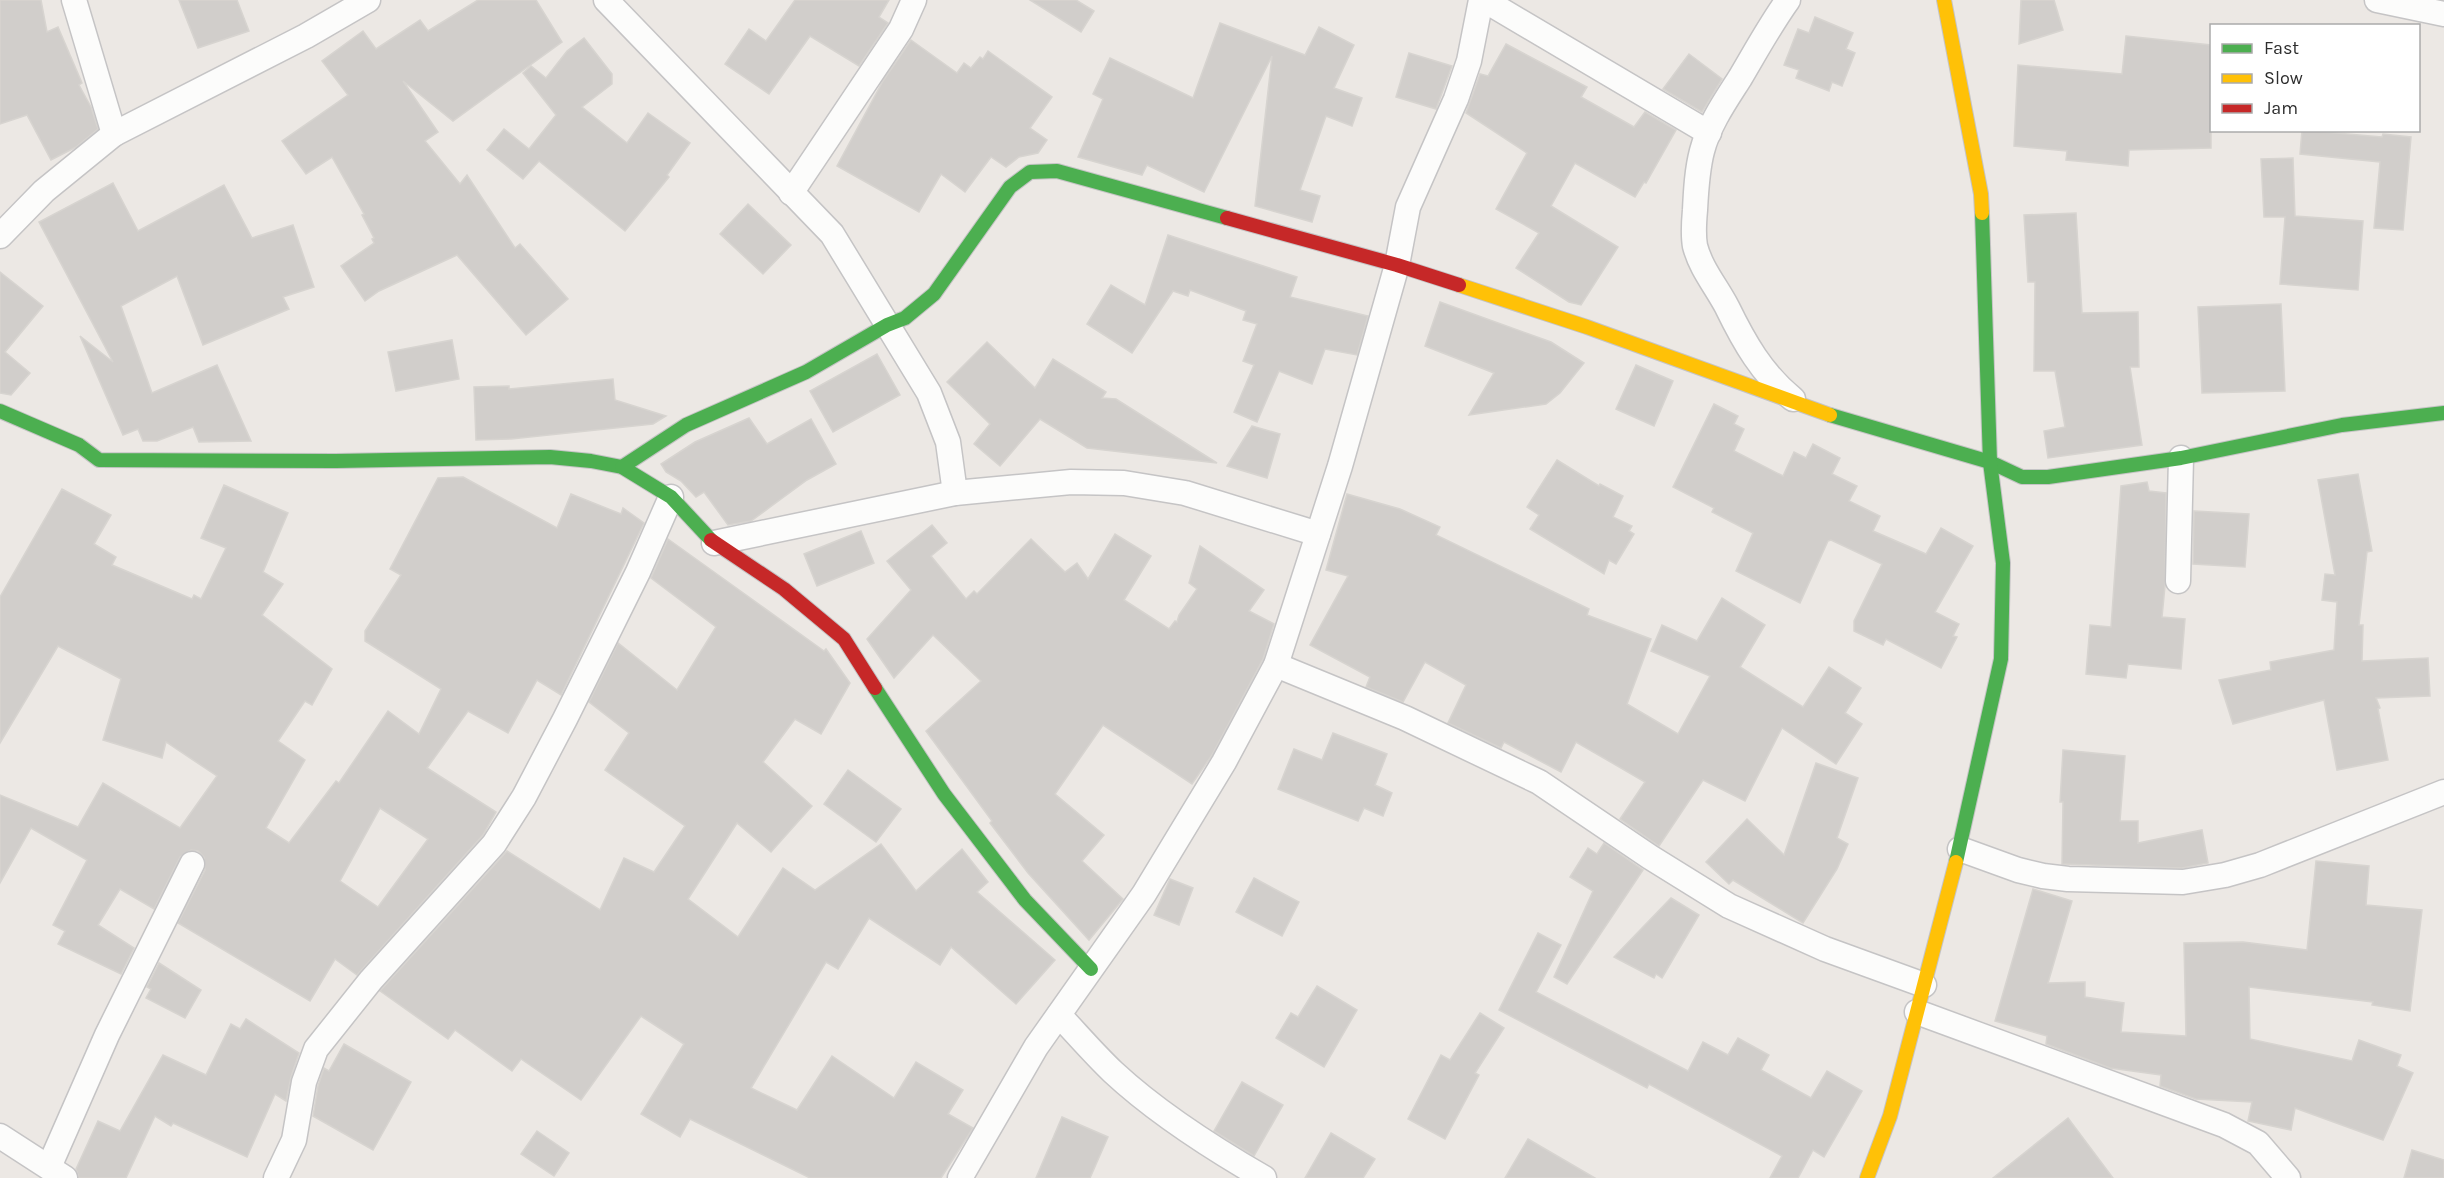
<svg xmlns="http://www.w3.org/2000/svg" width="2444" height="1178" viewBox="0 0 2444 1178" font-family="Karla,sans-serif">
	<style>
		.building { fill: #d1cecb; stroke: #d7d4d0; stroke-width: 1.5; fill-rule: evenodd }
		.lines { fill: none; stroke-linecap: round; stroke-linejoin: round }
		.street-casing { stroke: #c5c4c5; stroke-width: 27 }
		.fast-casing { stroke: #c5c4c5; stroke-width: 16 }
		.slow-casing { stroke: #c5c4c5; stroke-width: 16 }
		.jam-casing { stroke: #c5c4c5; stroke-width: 16 }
		.street { stroke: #fcfcfb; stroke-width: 24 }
		.fast { stroke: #4caf50; stroke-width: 14 }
		.slow { stroke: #ffc107; stroke-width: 14 }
		.jam { stroke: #c62828; stroke-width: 14 }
	</style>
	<rect width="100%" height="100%" fill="#ece8e4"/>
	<g class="building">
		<polygon points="0,0 41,0 47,32 58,27 82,83 79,85 91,107 98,129 76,147 51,160 27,115 0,124"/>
		<polygon points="179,0 237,0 249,31 198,48"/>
		<polygon points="478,0 536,0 562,42 453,121 403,81 438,132 425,141 460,184 467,175 515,248 520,244 568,299 526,335 457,255 379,291 365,301 341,266 374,243 372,239 374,238 362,215 364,214 332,157 306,174 282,141 348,95 322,61 363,31 376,49 420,20 428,31"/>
		<polygon points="795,0 889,0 879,17 888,23 859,66 810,36 769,94 725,64 749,29 766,41"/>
		<polygon points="1030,0 1076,0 1094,11 1081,32"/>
		<polygon points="2021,0 2054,0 2063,30 2019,44"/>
		<polygon points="1815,17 1853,33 1846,49 1855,53 1842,86 1832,82 1829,91 1796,78 1799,70 1784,65 1798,29 1809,33"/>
		<polygon points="1220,23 1305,55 1319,27 1354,45 1334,88 1362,98 1352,126 1326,116 1300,190 1320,196 1312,222 1255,206 1272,56 1204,192 1147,165 1142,175 1078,157 1103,99 1093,94 1110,58 1193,98"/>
		<polygon points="2126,36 2211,45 2211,148 2129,150 2128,166 2066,160 2067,151 2014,146 2018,65 2122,74"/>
		<polygon points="584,38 612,74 612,84 582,107 627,143 648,113 690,143 667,175 669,177 625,231 539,161 523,179 487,150 504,129 529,149 556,115 523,73 531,66 546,78 567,51"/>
		<polygon points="911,40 957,73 964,63 971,68 980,57 983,59 988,51 1052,97 1030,128 1047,140 1038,153 1019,157 1006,167 991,157 965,192 941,174 919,212 837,166 883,81"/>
		<polygon points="1506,44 1587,87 1581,97 1634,127 1645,112 1676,130 1646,183 1644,182 1635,197 1575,163 1551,206 1618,247 1581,305 1569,302 1516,268 1539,233 1496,209 1527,153 1466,113 1480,74 1488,76"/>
		<polygon points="1409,53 1452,66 1436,109 1396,97"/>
		<polygon points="1689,54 1722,79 1702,112 1663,89"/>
		<polygon points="2302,130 2382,137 2383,134 2411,137 2403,230 2374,228 2380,162 2300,154"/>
		<polygon points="2293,158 2295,216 2363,221 2358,290 2280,284 2285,217 2264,217 2261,159"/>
		<polygon points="113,183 138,231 224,185 252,238 293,225 314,287 283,297 289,309 203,345 177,276 121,306 152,393 217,365 251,441 199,442 193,427 157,441 143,441 138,429 123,435 80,336 113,362 39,222"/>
		<polygon points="748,204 791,245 763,274 720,234"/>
		<polygon points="2076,213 2082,313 2138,312 2139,367 2130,367 2142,445 2048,458 2044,431 2065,427 2055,371 2034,371 2035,282 2028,282 2024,215"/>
		<polygon points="1168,235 1297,277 1290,297 1368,316 1357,355 1325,349 1312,384 1279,371 1257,422 1234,412 1254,365 1243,361 1257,324 1243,320 1246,311 1190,290 1188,296 1173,291 1132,353 1087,324 1111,285 1145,305"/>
		<polygon points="0,272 43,306 5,352 30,373 11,395 0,393"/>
		<polygon points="1440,302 1551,342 1584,363 1560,393 1546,404 1469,415 1494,373 1425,346"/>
		<polygon points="2281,304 2285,391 2202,393 2198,307"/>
		<polygon points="452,340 459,379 396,391 388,352"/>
		<polygon points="987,342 1035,388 1053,359 1106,392 1102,398 1116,399 1217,463 1087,448 1040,419 1000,466 974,444 990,424 947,382"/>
		<polygon points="877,354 900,395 833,432 810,391"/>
		<polygon points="1636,365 1673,381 1654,426 1616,409"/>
		<polygon points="613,379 615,400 666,416 653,424 511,439 476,440 474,387 509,386 509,389"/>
		<polygon points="1714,404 1738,416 1734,424 1744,429 1734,451 1783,476 1794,452 1806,458 1813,444 1840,458 1832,474 1857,486 1849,501 1880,516 1873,531 1926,554 1941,528 1973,546 1935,612 1959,624 1953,636 1957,637 1941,668 1886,639 1883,645 1854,631 1854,621 1882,564 1831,540 1828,541 1800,603 1736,571 1753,533 1712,512 1714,508 1673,487"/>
		<polygon points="749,418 767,444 811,419 836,464 807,480 751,521 728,525 704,492 696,497 681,481 666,472 661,464 695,442"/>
		<polygon points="1252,426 1280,434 1267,478 1227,466"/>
		<polygon points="1557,460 1599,486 1600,484 1623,496 1613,517 1632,526 1629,531 1634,534 1616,564 1609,560 1604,574 1530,529 1539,515 1527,507"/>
		<polygon points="2358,474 2372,551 2367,552 2359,625 2363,625 2362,661 2428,658 2430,696 2376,698 2380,708 2378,709 2388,760 2337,770 2324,700 2233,724 2219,680 2271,670 2270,662 2334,650 2337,602 2322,600 2325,574 2335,575 2318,480"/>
		<path d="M463,477l94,51 14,-34 50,20 2,-6 21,15 -83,172 -24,-15 -29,53 -40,-22 -41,57 69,44 -13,23 -126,140 -22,-16 -25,42 -132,-78 27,-53 -1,-13 -6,-6 -7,-1 -11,7 -26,52 -34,-20 -22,36 36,23 -13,26 -63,-30 7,-13 -12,-6 34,-65 -56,-32 -31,55v-88l78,32 25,-44 77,45 37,-52 -51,-34 -4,16 -59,-18 18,-61 -63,-33 -58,97v-146l62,-108 49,26 -17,29 22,13 -4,8 80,34 2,-4 7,4 25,-51 -25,-10 23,-53 64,28 -25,59 20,12 -21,31 70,54 -20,36 -7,-4 -27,40 27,19 -39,68 23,15 47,-62 3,2 49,-72 31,23 22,-45 -76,-48v-10l36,-56 -11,-6 48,-91zM380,808l48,31 -50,68 -38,-26z"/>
		<polygon points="2147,482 2149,491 2166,493 2165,586 2162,617 2185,619 2181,669 2128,664 2126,678 2086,674 2090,625 2111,627 2121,486"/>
		<polygon points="1347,494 1400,509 1440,527 1436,535 1589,609 1587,615 1651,639 1627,704 1678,734 1710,676 1651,651 1662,625 1697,641 1722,598 1765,625 1740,667 1803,707 1829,667 1861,688 1845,713 1862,724 1836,764 1782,728 1745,801 1703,780 1659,846 1620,819 1645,782 1576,742 1561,772 1504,742 1501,748 1448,723 1466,685 1425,662 1403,702 1366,687 1370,677 1310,645 1348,576 1326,570"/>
		<polygon points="2194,511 2249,514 2245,567 2193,564"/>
		<polygon points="932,525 947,543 931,556 966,599 974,591 977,594 1031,539 1065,572 1077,563 1088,579 1115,534 1151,556 1124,600 1169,629 1175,621 1177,622 1179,615 1197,589 1189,583 1200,546 1264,590 1249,611 1274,624 1263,659 1212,755 1192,784 1103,725 1055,794 1104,835 1082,861 1123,899 1089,940 1028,873 990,823 992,821 926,731 981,681 933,635 894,678 867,639 911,590 887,561"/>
		<polygon points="861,531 874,563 817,586 804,554"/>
		<polygon points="668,539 824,651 826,649 850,683 821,734 795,719 763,762 812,806 771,852 737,823 688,899 738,937 783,868 815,890 881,844 916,891 962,849 988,882 977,892 1055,960 1016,1004 951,947 940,965 869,918 838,969 826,962 751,1088 797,1110 832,1056 894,1098 916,1062 963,1090 948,1114 973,1128 941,1178 810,1178 690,1119 680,1137 641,1114 684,1044 641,1016 581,1100 521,1059 512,1071 455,1030 448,1039 380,991 507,851 600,910 624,858 654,872 685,826 605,770 629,733 589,702 618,643 677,690 716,627 651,578"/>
		<polygon points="1333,733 1387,754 1375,785 1392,793 1383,816 1364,808 1358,821 1278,789 1294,749 1322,760"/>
		<polygon points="2063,750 2125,756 2120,821 2138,821 2138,843 2202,830 2208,863 2182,868 2062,864 2063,802 2060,802"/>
		<polygon points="1816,763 1858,778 1837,838 1848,844 1837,869 1803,923 1733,880 1729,884 1706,862 1747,819 1784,855"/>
		<polygon points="848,770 901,809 876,842 824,804"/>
		<polygon points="1604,843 1643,870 1567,984 1554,977 1593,891 1570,877 1588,848 1597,854"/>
		<polygon points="2316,861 2369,866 2366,905 2422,910 2410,1011 2372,1005 2373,1002 2249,987 2250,1039 2352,1061 2359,1040 2401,1055 2397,1066 2413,1073 2383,1140 2295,1108 2291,1130 2248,1121 2252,1102 2196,1099 2160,1086 2161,1075 2110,1068 2046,1044 2047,1036 1995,1021 2033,889 2072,901 2048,983 2085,982 2085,997 2124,1003 2121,1032 2186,1036 2184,943 2243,942 2307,950"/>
		<polygon points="1254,878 1299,902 1282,936 1236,912"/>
		<polygon points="1170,879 1193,888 1179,925 1154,915"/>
		<polygon points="1671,898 1699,915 1662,978 1656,974 1654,978 1614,957"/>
		<polygon points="1538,933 1561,945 1536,992 1688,1071 1703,1042 1728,1055 1738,1038 1769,1055 1761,1070 1811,1098 1827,1071 1862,1091 1824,1157 1813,1150 1798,1178 1770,1178 1782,1156 1649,1084 1647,1088 1499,1010"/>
		<polygon points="159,963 201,990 185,1018 146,998 151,989 147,987"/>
		<polygon points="1317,986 1357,1010 1324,1067 1276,1038 1291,1013 1298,1017"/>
		<polygon points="1480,1013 1504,1028 1475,1073 1479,1075 1445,1139 1408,1119 1441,1055 1450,1060"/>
		<polygon points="246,1019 299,1053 291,1077 286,1101 275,1094 247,1157 173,1123 171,1126 155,1116 126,1178 79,1178 76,1169 98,1121 120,1131 163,1055 206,1075 231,1024 240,1029"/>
		<polygon points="344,1044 411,1082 373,1150 313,1116 318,1086 324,1068 329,1071"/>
		<polygon points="1242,1082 1283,1105 1254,1156 1214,1131"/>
		<polygon points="1062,1117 1108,1137 1090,1178 1036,1178"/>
		<polygon points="2068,1118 2113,1178 1993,1178"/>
		<polygon points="537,1131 569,1153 554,1176 521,1154"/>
		<polygon points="1331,1133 1375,1159 1363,1178 1305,1178"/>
		<polygon points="1528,1139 1595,1178 1505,1178"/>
		<polygon points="2412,1150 2444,1160 2444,1178 2404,1178"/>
	</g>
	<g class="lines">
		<g class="street-casing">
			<g id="street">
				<polyline points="74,0 114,134"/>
				<polyline points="606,0 832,234 929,393 948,442 955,493"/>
				<polyline points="1484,0 1709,133"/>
				<path d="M1788,0c-18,25 -32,51 -48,78 -14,22 -31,46 -38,73 -5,19 -6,39 -7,59 -1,11 -2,25 0,36 6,23 21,40 32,61 17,35 35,67 66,92"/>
				<polyline points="2377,0 2444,14"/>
				<polyline points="791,193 901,29 914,0"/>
				<polyline points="0,236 44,191 114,134 306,36 368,0"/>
				<polyline points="714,543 955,493 1071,482 1124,483 1185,493 1318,534"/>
				<polyline points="2178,581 2181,458"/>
				<polyline points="1276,665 1405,718 1539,782 1650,857 1729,906 1825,949 1924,985"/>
				<polyline points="1960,849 2018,870 2043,876 2068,879 2183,882 2225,875 2260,865 2444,792"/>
				<polyline points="1917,1012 2224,1125 2258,1143 2288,1178"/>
				<path d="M1059,1015c18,19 35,39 54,57 44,41 99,76 151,106"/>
				<polyline points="0,1136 65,1178"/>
				<polyline points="49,1167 107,1035 192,864"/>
				<polyline points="276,1178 294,1140 304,1082 316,1049 371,980 494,844 524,797 565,719 638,572 671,497"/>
				<polyline points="960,1178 1036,1047 1144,894 1224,762 1276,665 1340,466 1397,265 1408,207 1456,99 1469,61 1481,0"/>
			</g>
		</g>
		<g class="fast-casing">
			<g id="fast">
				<polyline points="0,411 79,445 99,460 336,461 550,457 591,461 622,467 671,497 711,540"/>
				<polyline points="1830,415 1990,462 2022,477 2048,477 2181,458 2342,425 2444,413"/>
				<polyline points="622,467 686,425 806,372 887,325 905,318 934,294 1010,187 1030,172 1057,171 1227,218"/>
				<polyline points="875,688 944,794 1025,900 1091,969"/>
				<polyline points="1956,862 2001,659 2003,563 1990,462 1982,213"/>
			</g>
		</g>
		<g class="slow-casing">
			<g id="slow">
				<polyline points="1944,0 1981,194 1982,213"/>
				<polyline points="1459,285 1587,327 1830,415"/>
				<polyline points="1867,1178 1890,1116 1956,862"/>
			</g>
		</g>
		<g class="jam-casing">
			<g id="jam">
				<polyline points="1227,218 1397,265 1459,285"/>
				<polyline points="711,540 784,589 844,639 875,688"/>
			</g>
		</g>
		<use href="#street" class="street"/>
		<use href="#fast" class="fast"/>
		<use href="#slow" class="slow"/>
		<use href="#jam" class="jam"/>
	</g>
	<rect x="2210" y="24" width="210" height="108" fill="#ffffff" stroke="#ababab" stroke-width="1.5"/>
	<rect x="2222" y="44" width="30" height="9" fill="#4caf50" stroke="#ababab" stroke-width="1.5"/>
	<text x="2264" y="54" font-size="18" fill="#2e2e2e">Fast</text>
	<rect x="2222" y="74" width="30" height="9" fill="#ffc107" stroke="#ababab" stroke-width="1.5"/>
	<text x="2264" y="84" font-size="18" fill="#2e2e2e">Slow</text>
	<rect x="2222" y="104" width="30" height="9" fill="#c62828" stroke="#ababab" stroke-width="1.5"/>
	<text x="2264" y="114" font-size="18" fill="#2e2e2e">Jam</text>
</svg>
